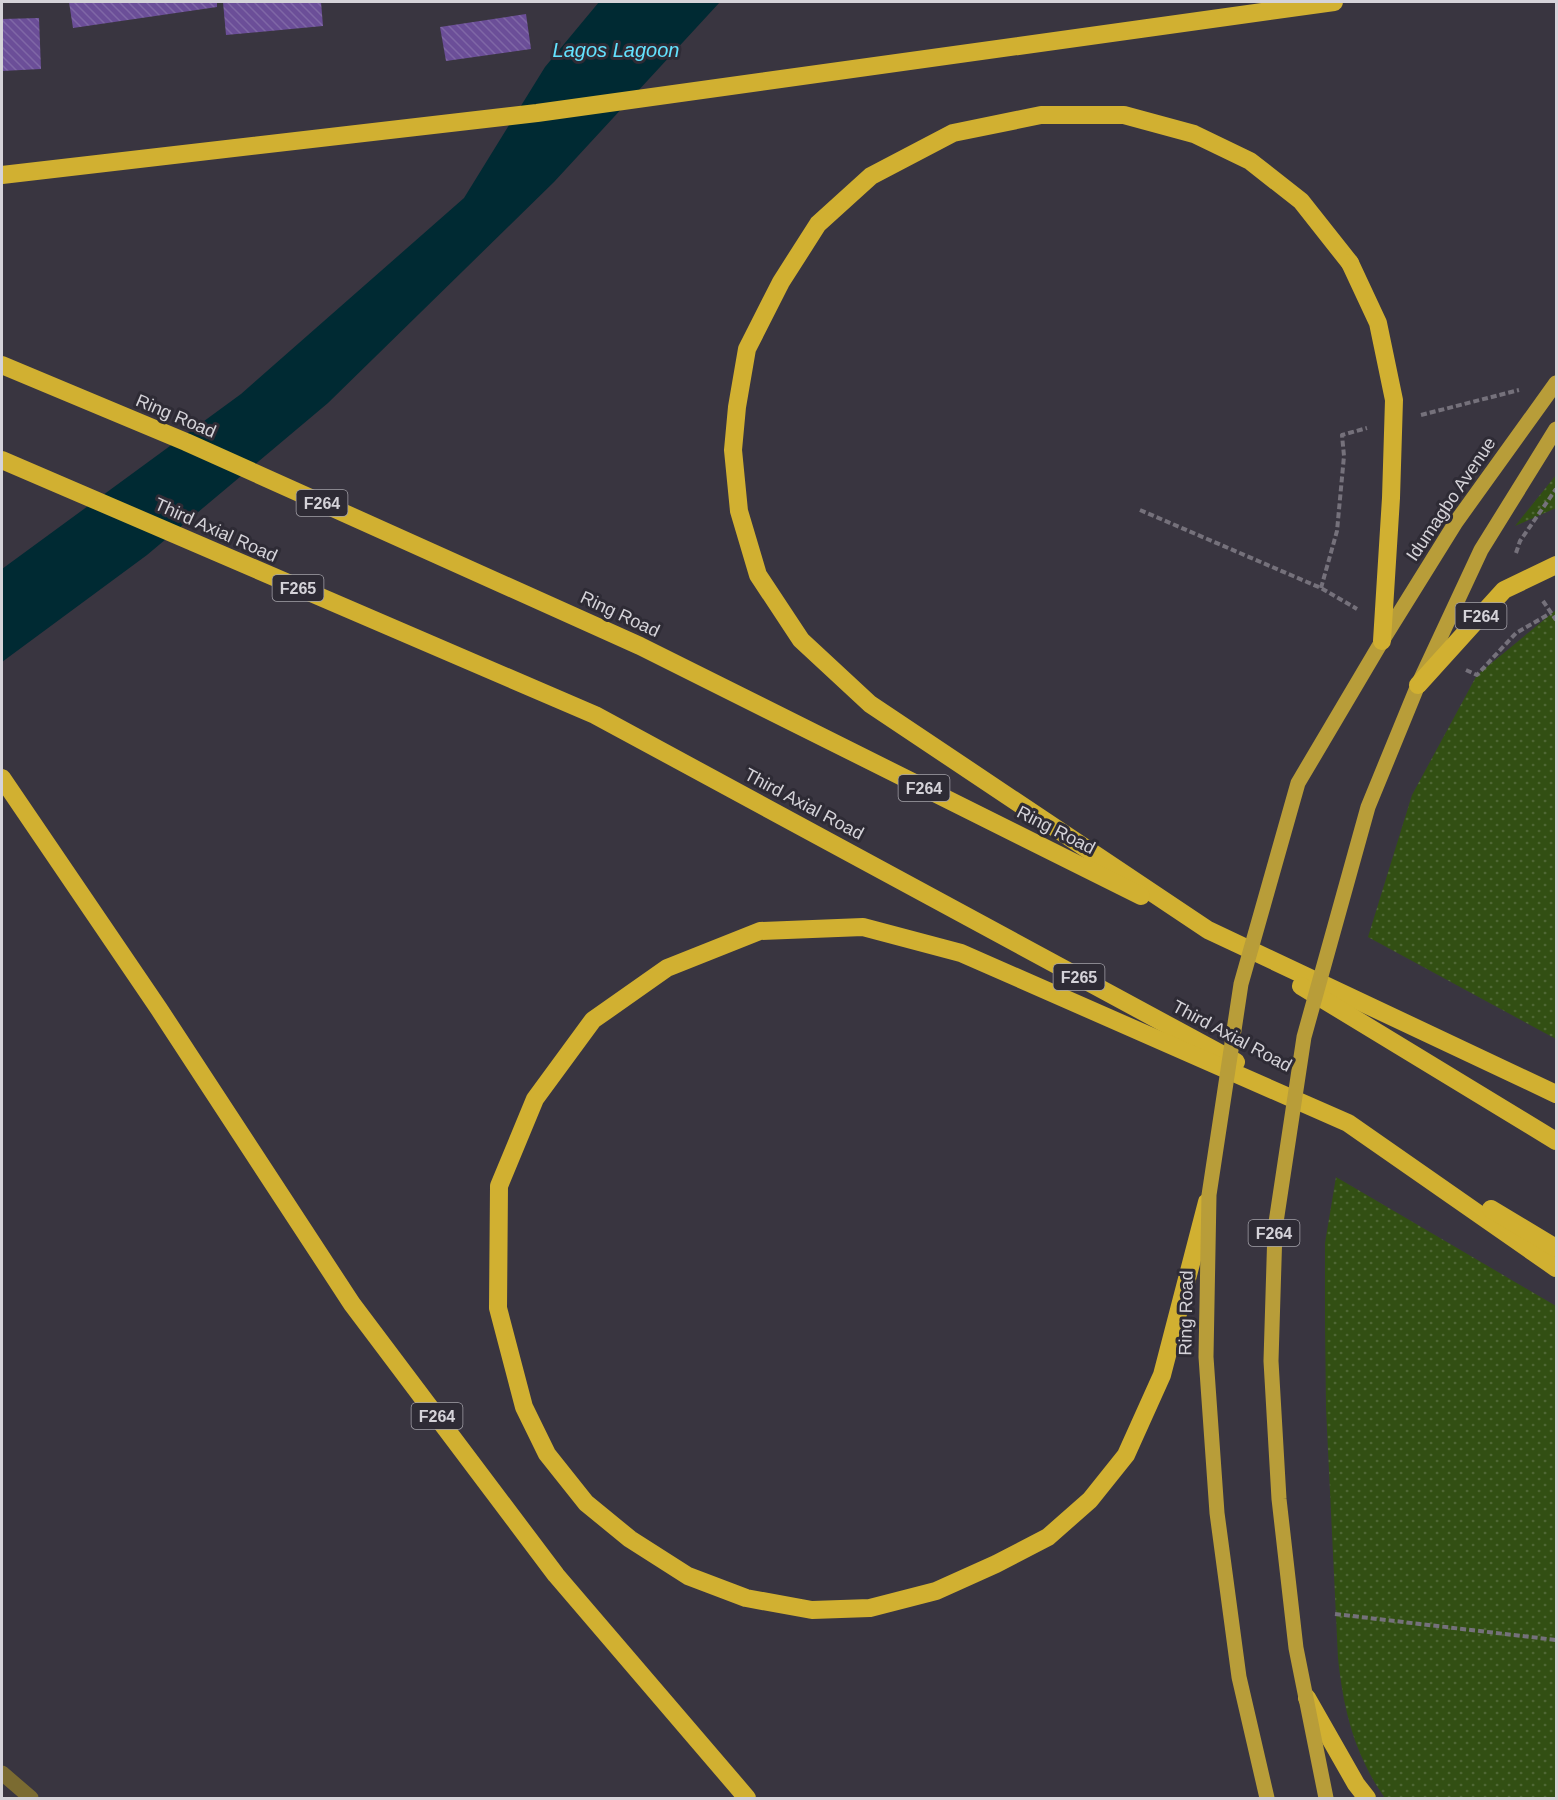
<svg xmlns="http://www.w3.org/2000/svg" width="1558" height="1800" viewBox="0 0 1558 1800" font-family="Helvetica,sans-serif">
	<style>
		.grass { fill: url(#grass-dots) }
		.water { fill: #002a33 }
		.building { fill: url(#building-back-hatch) }
		.lines { fill: none; stroke-linecap: round; stroke-linejoin: round }
		.path { stroke: #75717b; stroke-width: 4; stroke-dasharray: 6 3; stroke-linecap: butt }
		.minor { stroke: #7b6b31; stroke-width: 15 }
		.highway { stroke: #d1b031; stroke-width: 18 }
		.major-bridge { stroke: #b89d39; stroke-width: 15 }
		.highway-bridge { stroke: #d1b031; stroke-width: 18 }
		.labels { text-anchor: middle; dominant-baseline: central; stroke-width: 6; stroke-linejoin: round; paint-order: stroke }
		.shield { fill: #2e2b35; stroke: #a3a1a8; stroke-width: 1.5 }
		.shield-label { font-size: 16px; font-weight: bold; fill: #d5d3d9 }
		.street-label { font-size: 18px; fill: #d5d3d9; stroke: #2e2b35 }
		.water-label { font-size: 20px; font-style: italic; fill: #63e2fe; stroke: #2e2b35 }
	</style>
	<defs>
		<pattern id="grass-dots" width="8" height="8" patternUnits="userSpaceOnUse" patternTransform="scale(1.5)"><rect width="8" height="8" fill="#324f13"/><path d="M2 2h.1M6 6h.1" fill="none" stroke="#4f6735" stroke-width="1.8" stroke-linecap="round"/></pattern>
		<pattern id="building-back-hatch" width="6" height="6" patternUnits="userSpaceOnUse" patternTransform="scale(1.5)"><rect width="6" height="6" fill="#6b4e98"/><path d="M-1 5l2 2M0 0l6 6M5-1l2 2" fill="none" stroke="#7f67a6"/></pattern>
	</defs>
	<rect width="100%" height="100%" fill="#393540"/>
	<g class="grass">
		<polygon points="1556,475 1556,508 1515,526"/>
		<polygon points="1556,610 1556,1039 1368,937 1412,795 1477,675"/>
		<path d="M1336,1177l220,129v492h-171c-7,-10 -14,-21 -19,-32 -17,-34 -24,-70 -28,-108l-12,-250 -1,-88v-77z"/>
	</g>
	<polygon class="water" points="599,2 720,2 554,182 328,403 147,555 2,662 2,569 241,394 464,198 545,67"/>
	<g class="building">
		<polygon points="69,2 217,2 217,7 73,28"/>
		<polygon points="223,2 321,2 323,26 226,35"/>
		<polygon points="526,14 531,49 446,61 440,27"/>
		<polygon points="39,18 41,69 2,71 2,19"/>
	</g>
	<g class="lines">
		<g class="path">
			<polyline points="1421,415 1519,390"/>
			<polyline points="1140,510 1321,588 1357,609"/>
			<polyline points="1516,553 1520,541 1556,489"/>
			<polyline points="1321,588 1337,531 1344,456 1342,435 1367,428"/>
			<polyline points="1543,601 1556,620"/>
			<polyline points="1466,670 1477,675 1516,633 1551,613"/>
			<polyline points="1335,1614 1556,1640"/>
		</g>
		<polyline class="minor" points="2,1773 31,1798"/>
		<g class="highway">
			<polyline points="2,175 537,113 1334,2"/>
			<polyline points="1350,263 1301,201 1250,161 1194,134 1124,115 1041,115 953,133 871,176 818,224 781,282 747,349 737,407 733,450 739,511 758,575 801,640 870,704 1208,930 1556,1094"/>
			<polyline points="2,365 186,442 640,646 1141,896"/>
			<polyline points="2,460 595,715 1236,1062"/>
			<polyline points="2,778 159,1009 352,1304 556,1575 747,1798"/>
			<polyline points="1301,986 1556,1141"/>
			<polyline points="1207,1202 1162,1375 1126,1455 1090,1500 1048,1537 996,1564 936,1591 870,1608 812,1610 746,1598 688,1576 630,1539 586,1503 547,1454 524,1407 498,1308 499,1186 535,1099 593,1020 667,968 760,931 863,927 961,953 1348,1123 1556,1268"/>
			<polyline points="1491,1209 1556,1248"/>
			<polyline points="1307,1698 1356,1784 1367,1798"/>
		</g>
		<g class="major-bridge">
			<polyline points="1267,1798 1239,1677 1217,1513 1206,1357 1209,1195 1241,984 1298,783 1382,641 1456,522 1556,383"/>
			<polyline points="1326,1798 1296,1648 1279,1499 1271,1361 1275,1229 1304,1037 1368,807 1418,685 1481,550 1556,429"/>
		</g>
		<g class="highway-bridge">
			<polyline points="1350,263 1378,323 1394,400 1391,498 1382,641"/>
			<polyline points="1418,685 1504,590 1556,565"/>
		</g>
	</g>
	<g class="labels">
		<g class="shield">
			<rect x="296.5" y="490" width="51" height="26" rx="4.5"/>
			<rect x="272.5" y="575" width="51" height="26" rx="4.5"/>
			<rect x="1455.5" y="603" width="51" height="26" rx="4.5"/>
			<rect x="898.5" y="775" width="51" height="26" rx="4.5"/>
			<rect x="1053.5" y="964" width="51" height="26" rx="4.5"/>
			<rect x="1248.5" y="1220" width="51" height="26" rx="4.5"/>
			<rect x="411.5" y="1403" width="51" height="26" rx="4.5"/>
		</g>
		<g class="shield-label">
			<text x="322" y="503">F264</text>
			<text x="298" y="588">F265</text>
			<text x="1481" y="616">F264</text>
			<text x="924" y="788">F264</text>
			<text x="1079" y="977">F265</text>
			<text x="1274" y="1233">F264</text>
			<text x="437" y="1416">F264</text>
		</g>
		<g class="street-label">
			<text transform="translate(176 416) rotate(23)">Ring Road</text>
			<text transform="translate(1451 499) rotate(-56)">Idumagbo Avenue</text>
			<text transform="translate(216 530) rotate(24)">Third Axial Road</text>
			<text transform="translate(620 614) rotate(25)">Ring Road</text>
			<text transform="translate(804 804) rotate(28)">Third Axial Road</text>
			<text transform="translate(1056 830) rotate(27)">Ring Road</text>
			<text transform="translate(1232 1036) rotate(28)">Third Axial Road</text>
			<text transform="translate(1186 1313) rotate(-89)">Ring Road</text>
		</g>
		<g class="water-label">
			<text x="616" y="50">Lagos Lagoon</text>
		</g>
	</g>
	<rect width="1558" height="1800" fill="none" stroke="#d5d3d9" stroke-width="6"/>
</svg>
